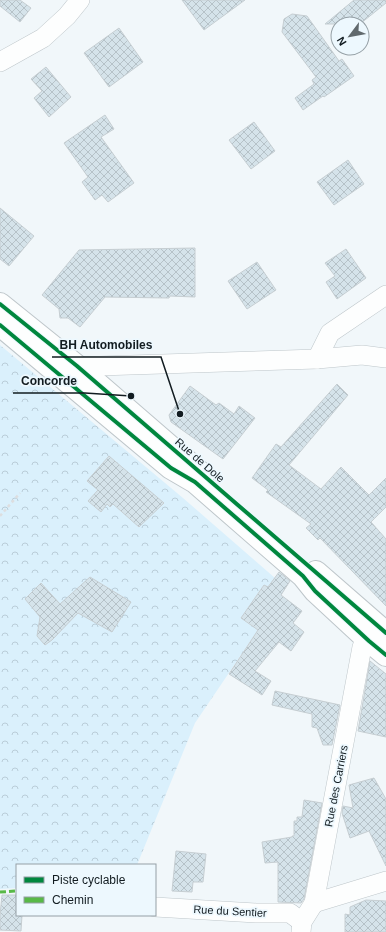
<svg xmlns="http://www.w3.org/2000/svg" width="386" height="932" viewBox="0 0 386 932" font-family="Helvetica,sans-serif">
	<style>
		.park { fill: url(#park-crowns) }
		.building { fill: url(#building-cross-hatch); stroke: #c6ced2 }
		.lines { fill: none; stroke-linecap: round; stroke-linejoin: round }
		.minor-casing { stroke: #bec6ca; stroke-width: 20 }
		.secondary-casing { stroke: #bec6ca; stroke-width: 24 }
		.path { stroke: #dddee0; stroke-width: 2.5; stroke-dasharray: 3 3; stroke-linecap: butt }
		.minor { stroke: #fdfefe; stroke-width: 19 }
		.secondary { stroke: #fdfefe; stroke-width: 22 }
		.quiet { stroke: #58b947; stroke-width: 3; stroke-dasharray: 6 3; stroke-linecap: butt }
		.cycleway-casing { stroke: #edf8fe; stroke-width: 6 }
		.cycleway { stroke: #00873e; stroke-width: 4 }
		.labels { text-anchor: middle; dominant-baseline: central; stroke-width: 3.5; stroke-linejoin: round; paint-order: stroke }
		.street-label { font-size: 11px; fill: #121c21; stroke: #edf8fe }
		.leader { fill: none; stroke: #121c21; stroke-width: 1.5 }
		.callout-dot { fill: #121c21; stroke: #edf8fe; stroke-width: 1.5 }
		.callout-label { font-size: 12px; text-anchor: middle; font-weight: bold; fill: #121c21; stroke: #edf8fe; stroke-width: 3.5; stroke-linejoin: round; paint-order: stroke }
	</style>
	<defs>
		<pattern id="park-crowns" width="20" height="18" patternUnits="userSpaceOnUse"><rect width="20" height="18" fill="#daf0fc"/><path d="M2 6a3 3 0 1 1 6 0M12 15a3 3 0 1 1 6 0" fill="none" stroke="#bacdd8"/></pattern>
		<pattern id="building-cross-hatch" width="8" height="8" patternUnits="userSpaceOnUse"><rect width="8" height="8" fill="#d5e3ea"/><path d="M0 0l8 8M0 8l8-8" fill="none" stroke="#b6c2c8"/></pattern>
	</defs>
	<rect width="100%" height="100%" fill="#f1f7fa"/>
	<polygon class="park" points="0,345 183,498 275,578 268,587 264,585 241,618 258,630 195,723 137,865 17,865 17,888 0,889"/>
	<g class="building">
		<polygon points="0,0 20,0 31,8 20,22 0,6"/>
		<polygon points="182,0 245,0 204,30"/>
		<polygon points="354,0 386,0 386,3 360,24 325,24"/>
		<polygon points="292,14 307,16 339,61 342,59 354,76 324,97 323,96 303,110 295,98 314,84 312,80 316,77 282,32 284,19"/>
		<polygon points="119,28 143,62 109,87 84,53"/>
		<polygon points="46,67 71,97 49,117 34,98 42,91 31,79"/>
		<polygon points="105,115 114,129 101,137 134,183 108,202 102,195 95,200 82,182 88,177 64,143"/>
		<polygon points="254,122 275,151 251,169 229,140"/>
		<polygon points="348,160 364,184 334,205 317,182"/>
		<polygon points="0,208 34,236 9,266 0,259"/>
		<polygon points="195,248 195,297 170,296 169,298 105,297 80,327 68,318 60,318 59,309 42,295 79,250"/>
		<polygon points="346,249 366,278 337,299 326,282 335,276 325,263"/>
		<polygon points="257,262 276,290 247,309 228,281"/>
		<polygon points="337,384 348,395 289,465 321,489 341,467 369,495 386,478 386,507 371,522 386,539 386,606 320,538 318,540 306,528 311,524 266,492 268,490 252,478 276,444 281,447"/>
		<polygon points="190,386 216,405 219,403 234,414 239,406 255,418 223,459 171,422 169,415"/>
		<polygon points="109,456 164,503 139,527 113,504 110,507 107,504 101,512 88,501 98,490 87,481"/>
		<polygon points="279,572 290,581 281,595 302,611 293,623 304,632 291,651 279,642 255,671 271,681 262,695 229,674 258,630 241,618 264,585 268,587"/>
		<polygon points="90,577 131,602 112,632 78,613 52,640 45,645 37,636 40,617 25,599 41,583 60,604"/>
		<polygon points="370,661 386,674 386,737 358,731"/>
		<polygon points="275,691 340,705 332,745 323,745 317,728 312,727 312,714 272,705"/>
		<polygon points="374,778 386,799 386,866 369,831 350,838 342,813 343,806 353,808 349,785"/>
		<polygon points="304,800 322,803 304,899 301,903 278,902 278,862 265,863 262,842 292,837 292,836 294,836 294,821 297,821 297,817 302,817"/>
		<polygon points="176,851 206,854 203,882 193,882 192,892 172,891"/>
		<polygon points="2,895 17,895 17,915 22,915 21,931 0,930 0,915"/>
		<polygon points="366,900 386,901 386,932 345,932 345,914 350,915 350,907"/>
	</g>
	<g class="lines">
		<g class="minor-casing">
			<g id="minor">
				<polyline points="0,62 43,38 67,16 80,0"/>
				<polyline points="317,359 330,333 386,295"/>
				<polyline points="68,367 317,359 362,355 386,358"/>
				<polyline points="314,903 386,881"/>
				<polyline points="155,907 256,913 290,913 302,922"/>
				<polyline points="301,932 302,922 314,903 362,647 373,639 383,641"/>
			</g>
		</g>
		<g class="secondary-casing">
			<g id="secondary">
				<polyline points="0,304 77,366 203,475"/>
				<polyline points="0,325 171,468 195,482 303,576 315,591 369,641 386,655"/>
				<polyline points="316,572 386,633"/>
			</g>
		</g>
		<polyline class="path" points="0,516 20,493"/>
		<use href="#minor" class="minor"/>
		<use href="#secondary" class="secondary"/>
		<polyline class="quiet" points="0,892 17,891"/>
		<g class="cycleway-casing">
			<g id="cycleway">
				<polyline points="0,304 77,366 386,633"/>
				<polyline points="0,325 171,468 195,482 303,576 315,591 369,641 386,655"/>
			</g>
		</g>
		<use href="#cycleway" class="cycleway"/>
	</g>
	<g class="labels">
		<g class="street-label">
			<text transform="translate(200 460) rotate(41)">Rue de Dole</text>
			<text transform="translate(336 786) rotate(-79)">Rue des Carriers</text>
			<text transform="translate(230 911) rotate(3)">Rue du Sentier</text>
		</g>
	</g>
	<path class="leader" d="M180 414L161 357H52M131 396L85 393H13"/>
	<g class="callout-dot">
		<circle cx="180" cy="414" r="4"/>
		<circle cx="131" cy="396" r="4"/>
	</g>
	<g class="callout-label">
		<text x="106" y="349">BH Automobiles</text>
		<text x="49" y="385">Concorde</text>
	</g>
	<rect x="16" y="864" width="140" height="52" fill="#edf8fe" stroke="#95a0a6"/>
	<rect x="24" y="877" width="20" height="6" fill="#00873e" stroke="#95a0a6"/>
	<text x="52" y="884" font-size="12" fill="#121c21">Piste cyclable</text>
	<rect x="24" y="897" width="20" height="6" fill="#58b947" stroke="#95a0a6"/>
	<text x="52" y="904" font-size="12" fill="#121c21">Chemin</text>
	<g transform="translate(350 36) rotate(238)"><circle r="19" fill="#edf8fe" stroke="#95a0a6"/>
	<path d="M0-3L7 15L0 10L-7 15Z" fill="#60696d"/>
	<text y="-6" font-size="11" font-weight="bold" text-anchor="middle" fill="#121c21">N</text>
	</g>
</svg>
